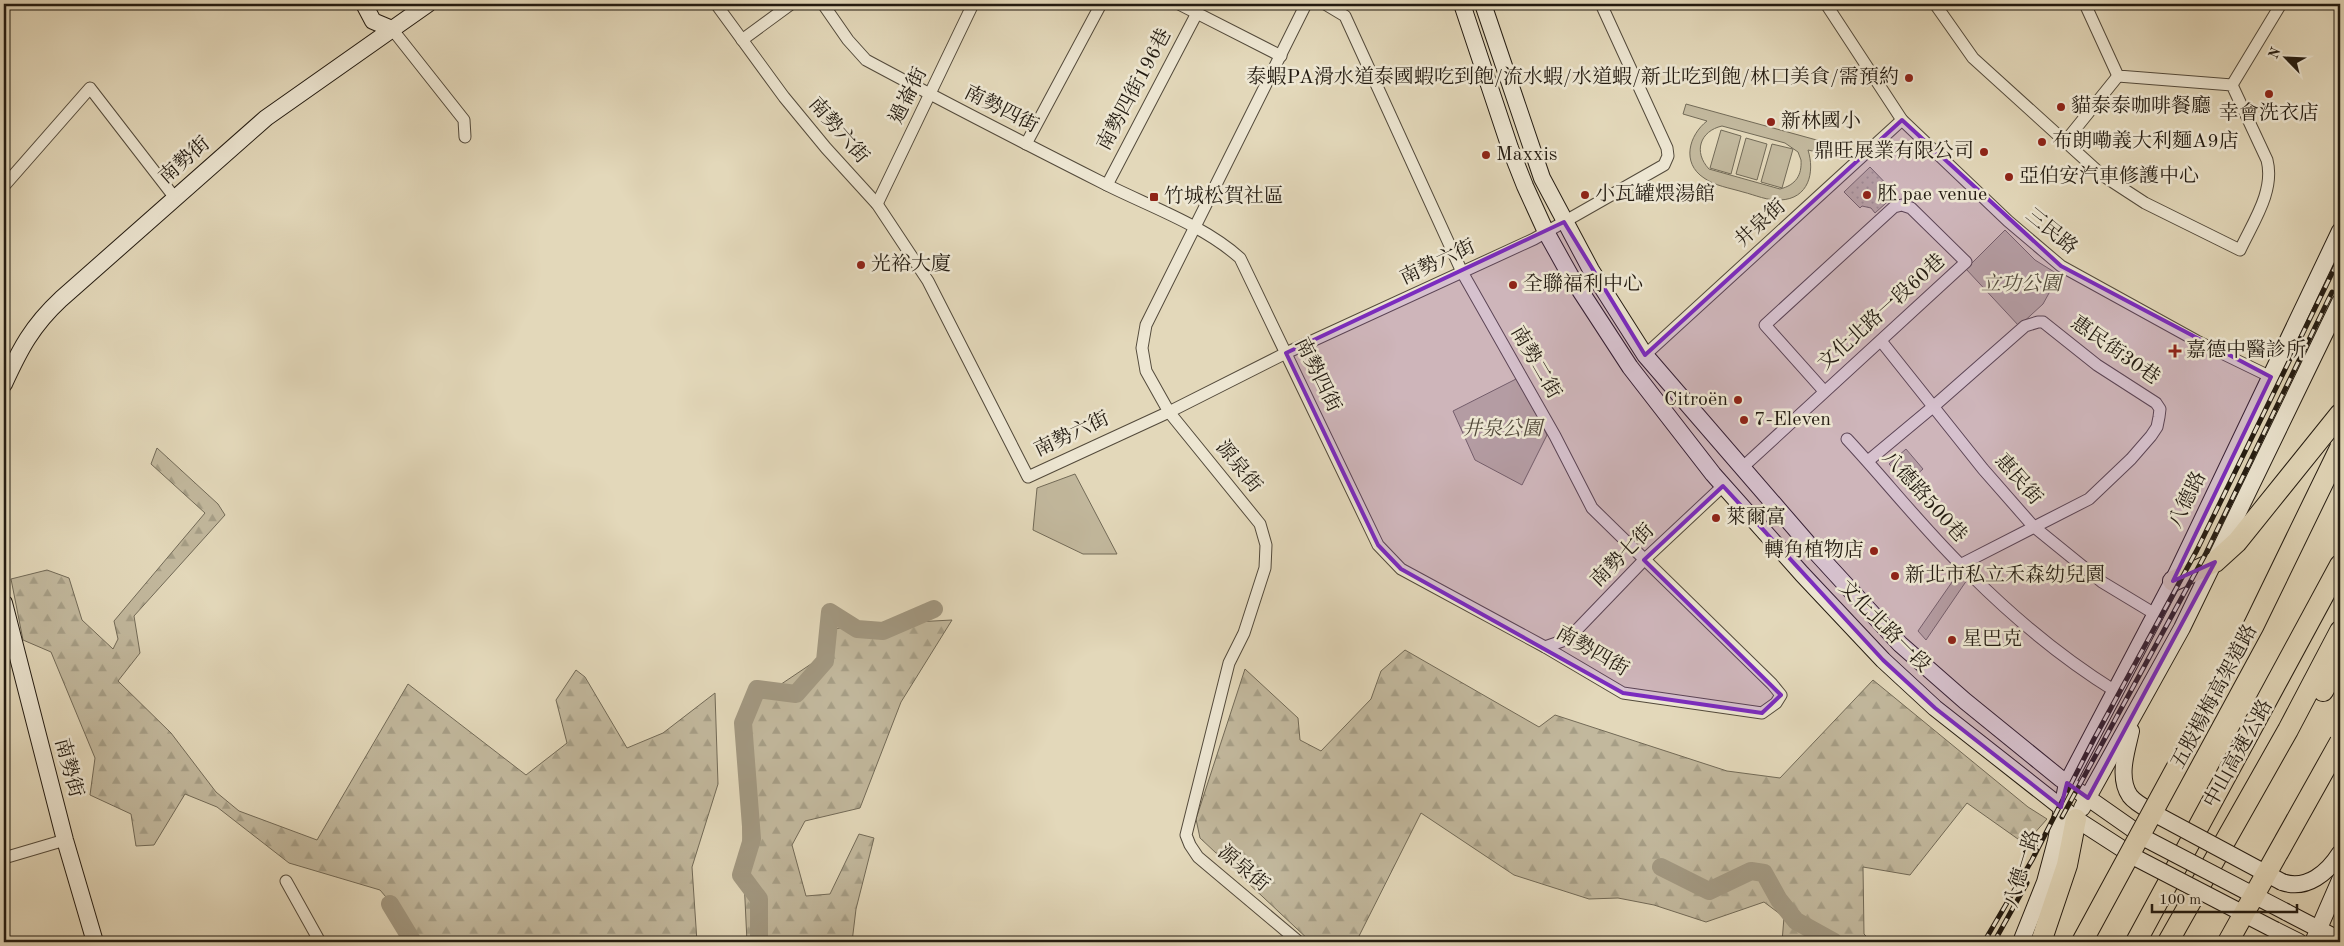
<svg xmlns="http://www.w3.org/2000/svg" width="2344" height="946" viewBox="0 0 2344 946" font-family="'Old Standard TT','Noto Serif TC',serif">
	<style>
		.grass { fill: url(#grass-dots); stroke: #726a57 }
		.forest { fill: url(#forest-firs); stroke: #726a57 }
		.park { fill: #c2b89d; stroke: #726a57; fill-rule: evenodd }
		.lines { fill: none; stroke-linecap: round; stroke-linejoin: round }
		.river { stroke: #a29881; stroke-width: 18 }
		.street-casing { stroke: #534a3b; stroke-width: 13 }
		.secondary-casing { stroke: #231b11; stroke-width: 18 }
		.highway-casing { stroke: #231b11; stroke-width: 22 }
		.street { stroke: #ede6d2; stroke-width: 11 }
		.secondary { stroke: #ede6d2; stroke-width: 16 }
		.highway { stroke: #e3d8ba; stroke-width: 20 }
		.rail-casing { stroke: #231b11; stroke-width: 5 }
		.rail { stroke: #ede6d2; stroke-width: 3; stroke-dasharray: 9; stroke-linecap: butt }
		.secondary-bridge-casing { stroke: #231b11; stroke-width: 18; stroke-linecap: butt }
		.highway-bridge-casing { stroke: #231b11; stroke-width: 22; stroke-linecap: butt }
		.secondary-bridge { stroke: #ede6d2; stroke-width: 16 }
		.highway-bridge { stroke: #e3d8ba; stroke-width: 20 }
		.marked { fill: #7b2cbf; fill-opacity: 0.2; stroke: #7b2cbf; stroke-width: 4; stroke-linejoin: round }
		.poi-dot { fill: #8f2418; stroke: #ede6d2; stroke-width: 2 }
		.labels { text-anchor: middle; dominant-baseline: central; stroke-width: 5; stroke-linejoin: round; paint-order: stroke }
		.poi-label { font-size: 20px; fill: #231b11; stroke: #ede6d2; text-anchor: start }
		.street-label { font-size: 20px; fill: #231b11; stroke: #ede6d2 }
		.park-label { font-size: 20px; font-style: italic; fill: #534a3b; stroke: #ede6d2 }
	</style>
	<defs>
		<pattern id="grass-dots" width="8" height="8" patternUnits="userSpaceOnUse" patternTransform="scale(1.25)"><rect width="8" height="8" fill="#c2b89d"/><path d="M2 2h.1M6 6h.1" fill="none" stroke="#a69e86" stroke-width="1.8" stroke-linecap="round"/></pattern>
		<pattern id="forest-firs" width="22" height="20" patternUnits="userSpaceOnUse" patternTransform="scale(1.25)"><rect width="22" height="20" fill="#c2b89d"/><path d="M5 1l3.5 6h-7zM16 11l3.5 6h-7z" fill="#a69e86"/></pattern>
	</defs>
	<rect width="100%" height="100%" fill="#e3d8ba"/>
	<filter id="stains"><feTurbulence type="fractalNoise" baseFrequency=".004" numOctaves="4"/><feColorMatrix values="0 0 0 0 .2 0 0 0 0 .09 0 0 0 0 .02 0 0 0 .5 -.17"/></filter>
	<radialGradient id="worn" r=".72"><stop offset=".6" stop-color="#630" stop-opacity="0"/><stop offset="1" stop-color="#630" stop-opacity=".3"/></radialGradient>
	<polygon class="grass" points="1870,167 1896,194 1875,213 1871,208 1862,206 1860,208 1844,192"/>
	<g class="forest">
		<polygon points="157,448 218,504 225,515 134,616 140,653 118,681 171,733 216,792 239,811 317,840 408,684 526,775 567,743 556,700 576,670 585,677 627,748 663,733 715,693 718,784 692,867 697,942 419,942 415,931 380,890 289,863 217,807 185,794 154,845 136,846 131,814 90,795 95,758 51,652 23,640 11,579 47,570 69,578 82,620 113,649 118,639 114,621 205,513 151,464"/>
		<polygon points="952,620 901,702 860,808 805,821 792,845 806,896 830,894 859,834 874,838 856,909 852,942 747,942 743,858 743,740 762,697 817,660 827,630 859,625"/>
		<polygon points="1405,650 1539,727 1555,715 1727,771 1780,778 1873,680 2028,807 2047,819 2025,844 1967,803 1910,875 1863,867 1864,934 1872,942 1782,942 1784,917 1764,902 1706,922 1654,905 1618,898 1589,899 1514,875 1421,813 1356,942 1311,942 1200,838 1196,819 1245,669 1298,718 1300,740 1321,751 1371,699 1381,671"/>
	</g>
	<g class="park">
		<path d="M1686,104l156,43 -4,10 -30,-7c7,22 1,49 -28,50 -12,1 -25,-5 -37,-8 -13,-4 -28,-6 -39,-14 -23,-15 -15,-43 3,-57l-24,-7zM1722,126l63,17 13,9 3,8c1,15 -5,25 -21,29l-71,-20c-16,-17 -9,-38 13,-43z"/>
		<polygon points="1721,130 1741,136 1731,174 1710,168"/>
		<polygon points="1746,138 1767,144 1757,180 1736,174"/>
		<polygon points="1772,144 1793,149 1782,188 1761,182"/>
		<polygon points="2005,230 2035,260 2059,275 2043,304 2019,326 1966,269"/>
		<polygon points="1518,378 1547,435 1522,485 1475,460 1453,411"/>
		<polygon points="1906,449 1923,469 1907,483 1889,464"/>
		<polygon points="1075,474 1117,554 1083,554 1033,530 1037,488"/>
		<polygon points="1959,572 1967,580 1926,640 1918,631"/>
	</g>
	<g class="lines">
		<g class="river">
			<polyline points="1661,867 1709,891 1751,871 1764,873 1779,900 1796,921 1834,942"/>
			<polyline points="390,904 413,942"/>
			<polyline points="759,942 759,899 741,875 752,839 743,723 757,689 796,694 825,661 830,612 857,629 883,631 934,609"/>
		</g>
		<g class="street-casing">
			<g id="street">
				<polyline points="716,4 784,97 826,148 877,204 928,281 1028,477 1169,412 1286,353 1534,239 1664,165 1668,156 1667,148 1601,4"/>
				<path d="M823,4l25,36 18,20c80,43 160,84 241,125 44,22 96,40 133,73l138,287 23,24 144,78 78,46 139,20 14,-10 5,-8 -9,-11 -180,-176 -37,-72 -93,-164 -117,-256 -20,-12"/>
				<polyline points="1179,4 1281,56"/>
				<polyline points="1826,4 1902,120 2008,221 2061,266 2197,341 2271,377"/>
				<path d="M1935,4l38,54 129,117 43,28 95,47c13,-28 35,-59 27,-90l-35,-75 -114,-9 -33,-72"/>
				<polyline points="392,29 464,120 465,137"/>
				<polyline points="742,40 791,4"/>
				<polyline points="2232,85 2281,4"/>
				<polyline points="2064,143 2118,76"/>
				<polyline points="1026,144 1101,4"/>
				<polyline points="1107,185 1197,13"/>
				<polyline points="4,186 90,88 175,198"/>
				<polyline points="877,204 973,4"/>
				<polyline points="1881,341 1983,469 2033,526 2102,582 2155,614"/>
				<polyline points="1645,355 1902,120"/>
				<path d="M1847,439c41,44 79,93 123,135 44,44 92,84 145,117"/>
				<polyline points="1868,461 1934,406 2025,326 2038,322 2043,322 2097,365 2156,403 2160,409 2159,417 2157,427 2151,436 2131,459 2089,499 1960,565"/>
				<polyline points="1744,466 1966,262 1911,208 1902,205 1894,207 1765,325 1824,391"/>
				<polyline points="1545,647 1568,639 1644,560 1723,486"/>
				<polyline points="4,858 65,840"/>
				<polyline points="286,881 320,942"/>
				<polyline points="1299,942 1198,857 1190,845 1186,835 1229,663 1244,633 1265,568 1266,545 1260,524 1169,412 1146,371 1142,348 1146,325 1306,4"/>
			</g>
		</g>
		<g class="secondary-casing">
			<g id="secondary">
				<polyline points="364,4 373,21 392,29"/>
				<polyline points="1462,4 1510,148 1525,186 1546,232 1570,275 1630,367 1713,474 1802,574 1883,660 1935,708 2076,819 2138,859"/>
				<polyline points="1483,4 1542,178 1591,270 1645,355 1811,547 1900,644 1965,701 2061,779 2148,840"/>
				<path d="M4,384c16,-35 28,-58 57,-85l205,-181 162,-114"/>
				<polyline points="4,603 65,840 95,942"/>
				<path d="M2131,731c-4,19 -14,46 -1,65 6,8 21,15 29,20"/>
				<polyline points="2082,808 2182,628 2340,302"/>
				<path d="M2282,882c25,9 46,-10 58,-29"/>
				<polyline points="2286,912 2340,940"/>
				<polyline points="2275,930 2299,942"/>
				<polyline points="2021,942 2045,882 2056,841 2067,783 2173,581 2340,231"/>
				<polyline points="2313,942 2340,880"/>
			</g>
		</g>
		<g class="highway-casing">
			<g id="highway">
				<polyline points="2173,581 2215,562 2237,542 2340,414"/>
				<polyline points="2323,691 2340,661"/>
				<polyline points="2041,942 2067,865 2076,819"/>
				<polyline points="2136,942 2340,565"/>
				<polyline points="2168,942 2288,730 2340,631"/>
			</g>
		</g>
		<use href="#street" class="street"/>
		<use href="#secondary" class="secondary"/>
		<use href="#highway" class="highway"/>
		<g class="rail-casing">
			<g id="rail">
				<polyline points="2062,817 2205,555 2332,292"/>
				<polyline points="1984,942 2032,860 2094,739 2197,550 2340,257"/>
				<polyline points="1994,942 2027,883"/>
			</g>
		</g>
		<use href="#rail" class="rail"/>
		<g class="secondary-bridge-casing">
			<g id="secondary-bridge">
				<polyline points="2159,816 2282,882"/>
				<polyline points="2148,840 2286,912"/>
				<polyline points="2138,859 2275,930"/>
			</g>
		</g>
		<g class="highway-bridge-casing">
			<g id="highway-bridge">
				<polyline points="2082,942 2254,625 2340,448"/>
				<polyline points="2228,942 2340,742"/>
			</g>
		</g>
		<use href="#secondary-bridge" class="secondary-bridge"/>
		<use href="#highway-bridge" class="highway-bridge"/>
	</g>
	<path class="marked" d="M1902,120l159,146 210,111 -98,204 42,-19 -127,236 -21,-15 -6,24 -126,-99 -52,-48 -160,-174 -79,74 137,135 -19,18 -139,-20 -222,-124 -23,-24 -92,-192 278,-131 81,133z"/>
	<g class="poi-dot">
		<circle cx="1909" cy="78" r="5"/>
		<circle cx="2269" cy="94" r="5"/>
		<circle cx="2061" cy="107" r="5"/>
		<circle cx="1771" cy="122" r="5"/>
		<circle cx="2042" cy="142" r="5"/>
		<circle cx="1984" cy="152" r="5"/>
		<circle cx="1486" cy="155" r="5"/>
		<circle cx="2009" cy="177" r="5"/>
		<circle cx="1585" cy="195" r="5"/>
		<circle cx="1867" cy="195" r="5"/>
		<rect x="1149" y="192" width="10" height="10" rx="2.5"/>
		<circle cx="861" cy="265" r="5"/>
		<circle cx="1513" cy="285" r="5"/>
		<path d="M2172.5 343.5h5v5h5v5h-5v5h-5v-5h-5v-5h5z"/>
		<circle cx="1738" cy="400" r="5"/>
		<circle cx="1744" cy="420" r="5"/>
		<circle cx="1716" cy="518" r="5"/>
		<circle cx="1874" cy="551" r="5"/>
		<circle cx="1895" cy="576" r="5"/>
		<circle cx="1952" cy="640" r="5"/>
	</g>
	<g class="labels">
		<g class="poi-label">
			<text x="1899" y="78" text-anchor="end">泰蝦PA滑水道泰國蝦吃到飽/流水蝦/水道蝦/新北吃到飽/林口美食/需預約</text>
			<text x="2071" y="107">貓泰泰咖啡餐廳</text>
			<text x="2269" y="114" text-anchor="middle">幸會洗衣店</text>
			<text x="1781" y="122">新林國小</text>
			<text x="2052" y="142">布朗嘞義大利麵A9店</text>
			<text x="1974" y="152" text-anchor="end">鼎旺展業有限公司</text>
			<text x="1496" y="155">Maxxis</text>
			<text x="2019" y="177">亞伯安汽車修護中心</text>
			<text x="1595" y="195">小瓦罐煨湯館</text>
			<text x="1877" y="195">胚 pae venue</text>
			<text x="1164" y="197">竹城松賀社區</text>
			<text x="871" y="265">光裕大廈</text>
			<text x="1523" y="285">全聯福利中心</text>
			<text x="2186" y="351">嘉德中醫診所</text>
			<text x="1728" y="400" text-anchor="end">Citroën</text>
			<text x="1754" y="420">7-Eleven</text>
			<text x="1726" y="518">萊爾富</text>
			<text x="1864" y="551" text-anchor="end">轉角植物店</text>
			<text x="1905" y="576">新北市私立禾森幼兒園</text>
			<text x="1962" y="640">星巴克</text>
		</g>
		<g class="street-label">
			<text transform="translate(1135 90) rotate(-62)">南勢四街196巷</text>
			<text transform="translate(909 96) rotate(-64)">過崙街</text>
			<text transform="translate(1001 110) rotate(27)">南勢四街</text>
			<text transform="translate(838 131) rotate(49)">南勢六街</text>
			<text transform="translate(185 161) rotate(-41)">南勢街</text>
			<text transform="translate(1761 224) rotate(-42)">井泉街</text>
			<text transform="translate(2051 232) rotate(39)">三民路</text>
			<text transform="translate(1438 263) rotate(-25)">南勢六街</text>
			<text transform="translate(1882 313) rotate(-42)">文化北路一段60巷</text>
			<text transform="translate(2115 351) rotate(35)">惠民街30巷</text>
			<text transform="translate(1535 363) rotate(60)">南勢二街</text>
			<text transform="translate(1317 375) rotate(64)">南勢四街</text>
			<text transform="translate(1072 435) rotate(-25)">南勢六街</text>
			<text transform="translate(1238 467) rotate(51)">源泉街</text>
			<text transform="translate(2018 480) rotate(49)">惠民街</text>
			<text transform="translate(1924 497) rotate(48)">八德路500巷</text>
			<text transform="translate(2188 500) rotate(-64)">八德路</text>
			<text transform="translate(1623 556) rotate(-45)">南勢七街</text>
			<text transform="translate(1884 627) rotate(45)">文化北路一段</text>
			<text transform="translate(1592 652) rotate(30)">南勢四街</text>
			<text transform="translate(2215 697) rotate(-62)">五股楊梅高架道路</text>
			<text transform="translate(2239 754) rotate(-61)">中山高速公路</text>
			<text transform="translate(68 768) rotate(75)">南勢街</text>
			<text transform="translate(1243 869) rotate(40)">源泉街</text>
			<text transform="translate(2023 869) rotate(-73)">八德一路</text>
		</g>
		<g class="park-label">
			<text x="2021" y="285">立功公園</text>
			<text x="1502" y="430">井泉公園</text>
		</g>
	</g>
	<rect width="2344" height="946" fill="none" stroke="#e3d8ba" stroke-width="20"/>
	<rect x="5" y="5" width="2334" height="936" fill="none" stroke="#231b11" stroke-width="2.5"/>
	<rect x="10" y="10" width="2324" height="926" fill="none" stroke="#231b11"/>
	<g transform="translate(2286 58) rotate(294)" stroke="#ede6d2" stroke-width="4" paint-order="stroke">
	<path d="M0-4L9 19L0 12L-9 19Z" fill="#231b11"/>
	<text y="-8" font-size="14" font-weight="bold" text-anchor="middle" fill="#231b11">N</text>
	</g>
	<path d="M2152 904v8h145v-8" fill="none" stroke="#231b11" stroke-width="2.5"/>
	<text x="2159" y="904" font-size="15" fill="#231b11" stroke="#ede6d2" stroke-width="4" paint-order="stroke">100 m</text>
	<rect width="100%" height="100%" filter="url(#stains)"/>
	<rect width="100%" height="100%" fill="url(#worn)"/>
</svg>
